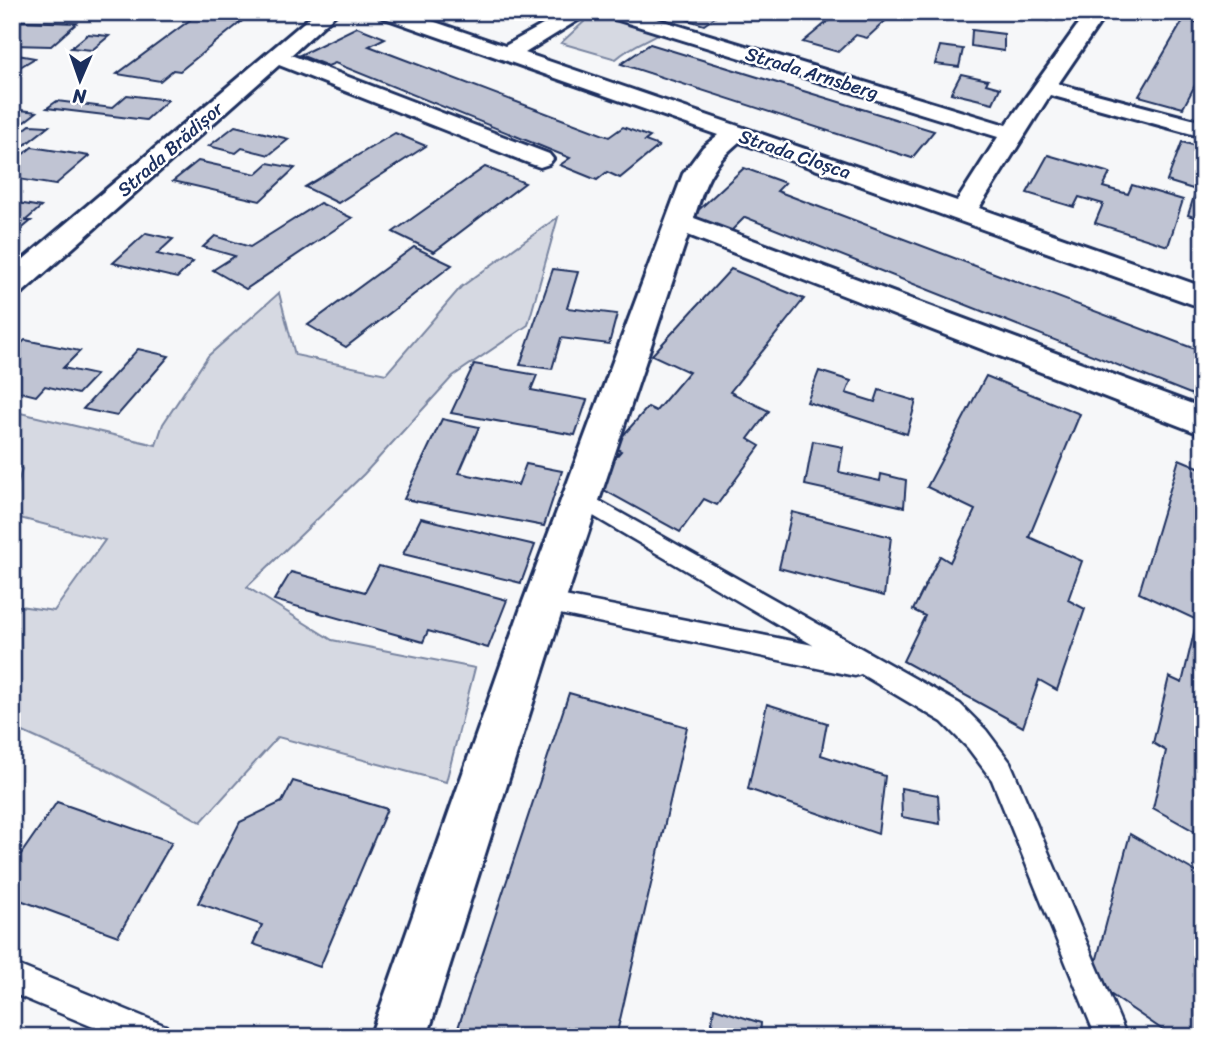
<svg xmlns="http://www.w3.org/2000/svg" width="1215" height="1049" viewBox="0 0 1215 1049" font-family="Sriracha,sans-serif">
	<style>
		.green { fill: #d6d9e2; stroke: #7884a0; stroke-width: 2 }
		.building { fill: #c0c4d3; stroke: #1b2f5e; stroke-width: 2 }
		.lines { fill: none; stroke-linecap: round; stroke-linejoin: round }
		.lane-casing { stroke: #1b2f5e; stroke-width: 5 }
		.street-casing { stroke: #1b2f5e; stroke-width: 6 }
		.lane { fill: #fff; fill-rule: evenodd }
		.street { fill: #fff; fill-rule: evenodd }
		.labels { text-anchor: middle; dominant-baseline: central; stroke-width: 5; stroke-linejoin: round; paint-order: stroke }
		.far-street-label { font-size: 19px; fill: #1b2f5e; stroke: #fff }
	</style>
	<rect width="100%" height="100%" fill="#f6f7f9"/>
	<filter id="ink" filterUnits="userSpaceOnUse"><feTurbulence type="fractalNoise" baseFrequency=".0143" numOctaves="2"/><feDisplacementMap in="SourceGraphic" scale="14" xChannelSelector="R" yChannelSelector="G"/><feConvolveMatrix kernelMatrix="1 2 1 2 8 2 1 2 1" color-interpolation-filters="sRGB"/></filter>
	<g filter="url(#ink)">
		<g class="green">
			<path d="M642,17l32,7c-18,14 -41,19 -58,35l-55,-16 26,-24z"/>
			<polygon points="558,217 528,325 453,376 364,474 247,587 332,640 475,668 446,782 278,737 201,822 103,768 12,727 12,605 54,611 105,540 12,516 12,503 22,469 12,462 12,411 156,445 163,424 208,356 279,293 295,355 386,374 461,287"/>
		</g>
		<g class="building">
			<polygon points="672,12 722,12 704,25 669,14"/>
			<polygon points="839,12 895,12 867,38 856,35 838,52 803,42"/>
			<polygon points="1012,12 1056,12 1048,21"/>
			<polygon points="194,17 241,22 180,71 173,70 160,81 117,74"/>
			<polygon points="1184,19 1203,24 1203,70 1183,108 1139,96"/>
			<polygon points="22,21 77,23 51,46 12,45 12,28"/>
			<polygon points="357,27 385,38 369,46 609,137 623,127 650,137 645,141 659,146 620,178 607,172 597,180 560,165 570,158 335,63 328,66 300,55"/>
			<polygon points="972,30 1004,34 1004,51 971,46"/>
			<polygon points="88,34 109,36 92,50 71,48"/>
			<polygon points="650,44 934,131 912,158 621,64"/>
			<polygon points="940,46 963,49 959,67 935,64"/>
			<polygon points="12,54 35,58 15,70 12,69"/>
			<polygon points="961,74 988,80 986,84 1000,88 993,103 951,93"/>
			<polygon points="127,95 168,100 146,120 47,108 57,101 112,108"/>
			<polygon points="12,109 37,112 15,129 12,129"/>
			<polygon points="30,125 49,126 12,155 12,136 16,136"/>
			<polygon points="235,126 289,139 269,155 242,148 236,153 209,146"/>
			<polygon points="395,133 426,146 338,203 305,187"/>
			<polygon points="1182,142 1203,148 1203,220 1188,215 1196,190 1167,181"/>
			<polygon points="32,147 89,156 55,185 12,178 12,159 16,160"/>
			<polygon points="1048,155 1110,173 1103,187 1128,194 1132,185 1183,200 1168,246 1095,223 1103,204 1079,197 1074,207 1027,193"/>
			<polygon points="198,161 256,174 268,163 295,168 260,201 173,181"/>
			<polygon points="485,167 525,183 434,252 393,232"/>
			<polygon points="744,168 785,183 777,191 1203,352 1203,399 745,217 730,232 692,216"/>
			<polygon points="12,202 41,207 25,221 31,221 12,237"/>
			<polygon points="320,203 352,218 246,289 213,270 235,256 203,247 215,236 250,247"/>
			<polygon points="146,233 173,239 157,254 193,262 177,278 113,263"/>
			<polygon points="414,247 452,265 346,347 308,325"/>
			<polygon points="553,269 578,272 567,308 617,314 609,344 561,338 552,369 520,365"/>
			<polygon points="731,269 804,299 730,392 769,411 748,439 760,446 717,505 704,499 680,532 593,484 621,451 613,447 648,407 656,411 689,372 652,355"/>
			<polygon points="25,340 80,351 63,368 96,375 78,394 45,386 36,396 12,390 12,352"/>
			<polygon points="138,349 169,356 117,416 83,409"/>
			<polygon points="474,364 537,375 531,390 587,400 575,435 451,413"/>
			<polygon points="819,371 851,381 846,393 875,402 879,390 916,401 907,434 807,402"/>
			<polygon points="986,376 1080,414 1029,537 1082,561 1068,600 1085,609 1057,690 1039,680 1023,727 903,661 925,616 913,610 940,556 950,562 975,510 927,487"/>
			<polygon points="442,419 479,427 459,473 518,485 526,464 562,471 544,526 404,499"/>
			<polygon points="813,441 843,447 839,472 880,481 881,474 906,480 904,507 805,485"/>
			<polygon points="1179,459 1203,469 1203,836 1153,808 1166,751 1153,743 1169,677 1182,683 1197,620 1139,593"/>
			<polygon points="792,512 891,537 884,596 779,568"/>
			<polygon points="421,518 535,545 521,583 403,554"/>
			<polygon points="379,566 507,600 488,648 428,631 423,642 274,600 291,572 365,592"/>
			<polygon points="569,693 687,727 616,1037 455,1037"/>
			<polygon points="767,704 827,723 821,755 885,776 878,834 748,789"/>
			<polygon points="293,781 387,809 320,967 253,944 262,925 198,903 240,822 282,802"/>
			<polygon points="901,788 938,795 940,824 902,817"/>
			<polygon points="57,802 172,842 118,936 12,897 12,867"/>
			<polygon points="1130,834 1203,876 1203,1037 1173,1037 1091,981"/>
			<polygon points="714,1008 761,1023 760,1037 710,1037"/>
		</g>
		<g class="lines">
			<g class="lane-casing">
				<g id="lane">
					<polygon points="580,490 960,704 986,730 1010,762 1127,1037 1096,1037 992,780 968,748 942,722 861,674 855,676 536,609 533,602 536,595 544,592 813,645 573,504 570,498 573,492"/>
					<polygon points="12,963 166,1026 170,1037 117,1037 12,993"/>
				</g>
			</g>
			<g class="street-casing">
				<g id="street">
					<polygon points="316,12 338,12 291,55 549,154 553,159 549,164 540,167 531,164 279,65 23,292 12,295 12,269"/>
					<path d="M376,12h30l99,34 61,-34h25l-66,41 432,148 41,-64 -393,-121 -3,-4h32l372,113 81,-113h20l-49,72 145,38v15l-153,-42 -71,113 224,79v21l-464,-166c-29,24 -34,42 -45,76l509,190v27l-515,-200 -123,367 -138,435h-57l153,-435 160,-428 20,-27 15,-12 -339,-119z"/>
				</g>
			</g>
			<use href="#lane" class="lane"/>
			<use href="#street" class="street"/>
		</g>
	</g>
	<g class="labels">
		<g class="far-street-label">
			<text transform="translate(812 73) rotate(17)">Strada Arnsberg</text>
			<text transform="translate(170 149) rotate(-41)">Strada Brădișor</text>
			<text transform="translate(795 154) rotate(19)">Strada Cloșca</text>
		</g>
	</g>
	<rect width="1215" height="1049" fill="none" stroke="#fff" stroke-width="42"/>
	<rect x="21" y="21" width="1173" height="1007" fill="none" stroke="#1b2f5e" stroke-width="2.5" filter="url(#ink)"/>
	<g transform="translate(80 80) rotate(182)" stroke="#ffffff" stroke-width="5" paint-order="stroke">
	<path d="M0-5L12 26L0 18L-12 26Z" fill="#1b2f5e"/>
	<text y="-10" font-size="19" font-weight="bold" text-anchor="middle" fill="#1b2f5e">N</text>
	</g>
</svg>
